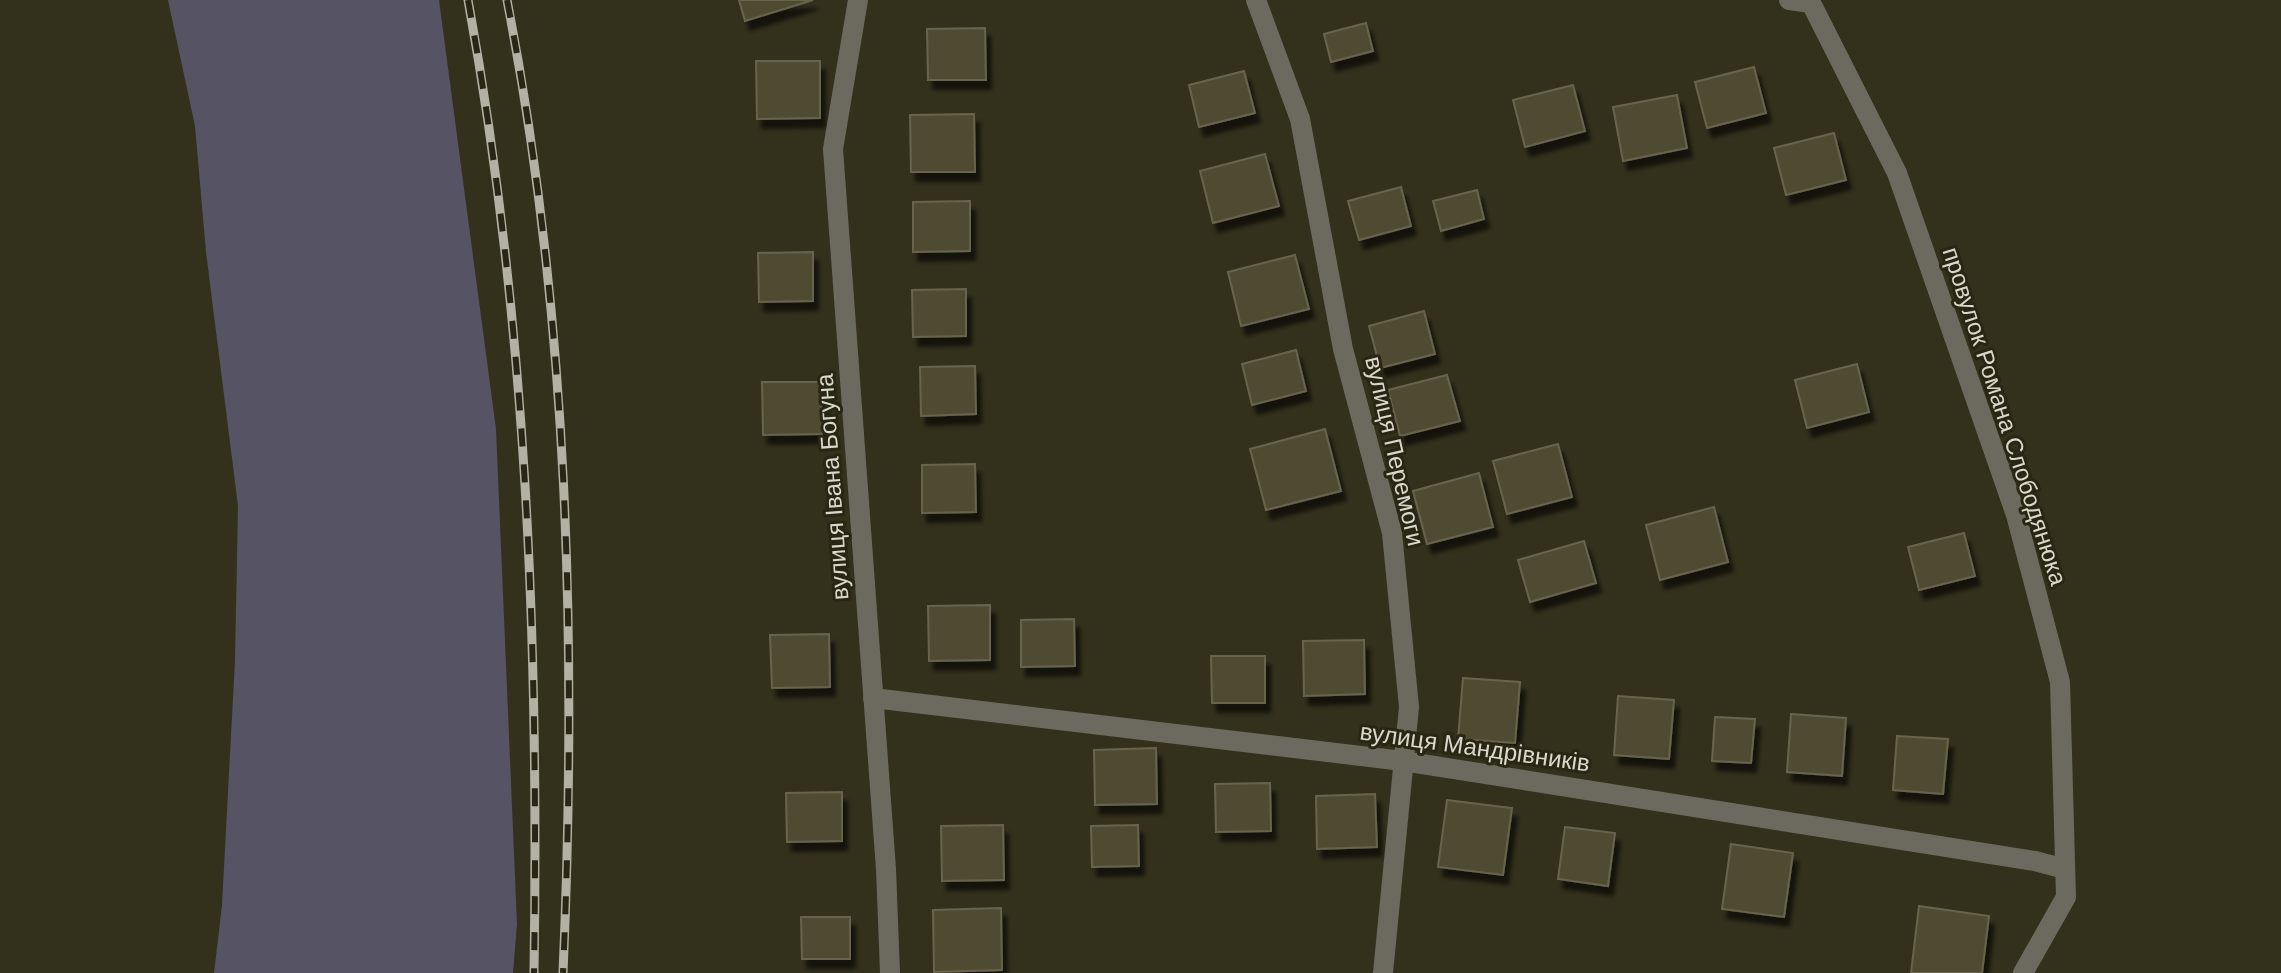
<svg xmlns="http://www.w3.org/2000/svg" width="2281" height="973" viewBox="0 0 2281 973" font-family="Helvetica,sans-serif">
	<style>
		.green { fill: #565365 }
		.building { fill: #504c30; stroke: #67644e; stroke-width: 2; filter: url(#shadow) }
		.lines { fill: none; stroke-linecap: round; stroke-linejoin: round }
		.minor { stroke: #6c6a5e; stroke-width: 20 }
		.rail-casing { stroke: #b3b1a3; stroke-width: 9 }
		.rail { stroke: #292613; stroke-width: 6; stroke-dasharray: 18; stroke-linecap: butt }
		.labels { text-anchor: middle; dominant-baseline: central; stroke-width: 6; stroke-linejoin: round; paint-order: stroke }
		.street-label { font-size: 24px; fill: #dad8cc; stroke: #292613 }
	</style>
	<defs>
		<filter id="shadow"><feDropShadow dx="5" dy="9" stdDeviation="2" flood-color="#0009"/></filter>
	</defs>
	<rect width="100%" height="100%" fill="#33301c"/>
	<polygon class="green" points="168,0 439,0 496,429 517,924 513,973 214,973 222,905 235,660 238,506 206,252 195,126"/>
	<g class="building">
		<polygon points="739,0 813,0 745,21"/>
		<polygon points="1366,23 1373,51 1331,62 1324,34"/>
		<polygon points="985,28 986,80 928,80 927,29"/>
		<polygon points="756,61 820,61 820,118 757,119"/>
		<polygon points="1754,67 1766,113 1707,128 1695,82"/>
		<polygon points="1244,71 1255,113 1199,127 1189,85"/>
		<polygon points="1573,85 1585,131 1525,147 1513,100"/>
		<polygon points="1677,95 1687,148 1623,161 1613,107"/>
		<polygon points="974,114 975,172 911,172 910,115"/>
		<polygon points="1834,133 1846,180 1786,195 1774,148"/>
		<polygon points="1265,154 1279,206 1213,223 1200,171"/>
		<polygon points="1401,187 1411,226 1359,240 1348,201"/>
		<polygon points="1477,190 1484,219 1441,231 1433,201"/>
		<polygon points="970,201 970,251 913,252 913,202"/>
		<polygon points="813,252 813,301 759,302 758,253"/>
		<polygon points="1295,255 1309,309 1241,326 1228,272"/>
		<polygon points="966,289 966,336 913,337 912,290"/>
		<polygon points="1424,311 1435,354 1380,368 1369,326"/>
		<polygon points="1296,350 1306,391 1252,405 1242,364"/>
		<polygon points="1857,364 1869,412 1807,428 1795,380"/>
		<polygon points="975,366 976,414 921,416 920,367"/>
		<polygon points="1447,375 1460,421 1400,436 1388,390"/>
		<polygon points="762,382 821,382 822,434 763,435"/>
		<polygon points="1325,429 1341,491 1266,510 1250,449"/>
		<polygon points="1558,444 1572,497 1507,514 1493,461"/>
		<polygon points="975,464 976,512 922,513 922,465"/>
		<polygon points="1479,473 1493,527 1427,544 1413,491"/>
		<polygon points="1714,507 1728,562 1660,580 1646,525"/>
		<polygon points="1964,533 1975,576 1919,590 1908,547"/>
		<polygon points="1584,541 1596,583 1530,602 1518,560"/>
		<polygon points="990,605 990,660 929,661 928,606"/>
		<polygon points="1074,619 1075,666 1021,667 1021,620"/>
		<polygon points="829,634 830,687 772,688 770,635"/>
		<polygon points="1364,640 1365,694 1304,696 1303,641"/>
		<polygon points="1211,656 1265,656 1265,703 1212,703"/>
		<polygon points="1463,678 1520,682 1515,743 1458,739"/>
		<polygon points="1618,696 1674,700 1669,759 1614,755"/>
		<polygon points="1791,714 1846,718 1842,776 1787,772"/>
		<polygon points="1715,717 1755,719 1751,763 1712,761"/>
		<polygon points="1897,736 1948,739 1943,794 1893,790"/>
		<polygon points="1156,748 1157,804 1095,805 1094,750"/>
		<polygon points="1270,783 1271,831 1216,832 1215,784"/>
		<polygon points="842,792 842,841 787,842 786,793"/>
		<polygon points="1375,794 1377,847 1317,849 1316,796"/>
		<polygon points="1447,800 1512,808 1503,875 1438,867"/>
		<polygon points="1003,825 1004,880 942,881 941,826"/>
		<polygon points="1138,825 1139,866 1092,867 1091,826"/>
		<polygon points="1565,827 1615,833 1608,886 1558,879"/>
		<polygon points="1731,844 1793,853 1784,917 1722,909"/>
		<polygon points="1919,906 1989,916 1982,973 1911,973"/>
		<polygon points="1001,908 1002,970 934,972 933,910"/>
		<polygon points="801,917 850,917 850,959 802,959"/>
	</g>
	<g class="lines">
		<g class="minor">
			<polyline points="858,0 833,149 886,869 890,973"/>
			<polyline points="1256,0 1300,119 1343,349 1392,533 1409,707 1383,973"/>
			<polyline points="1789,0 1811,3 1897,173 2016,515 2060,682 2066,897 2023,973"/>
			<polyline points="873,698 1403,761 2035,861 2065,869"/>
		</g>
		<g class="rail-casing">
			<g id="rail">
				<path d="M468,0c59,323 71,646 66,973"/>
				<path d="M507,0c62,318 70,650 56,973"/>
			</g>
		</g>
		<use href="#rail" class="rail"/>
	</g>
	<g class="labels">
		<g class="street-label">
			<text transform="translate(2005 416) rotate(72)">провулок Романа Слободянюка</text>
			<text transform="translate(1395 451) rotate(77)">вулиця Перемоги</text>
			<text transform="translate(832 487) rotate(-94)">вулиця Івана Богуна</text>
			<text transform="translate(1475 747) rotate(8)">вулиця Мандрівників</text>
		</g>
	</g>
</svg>
